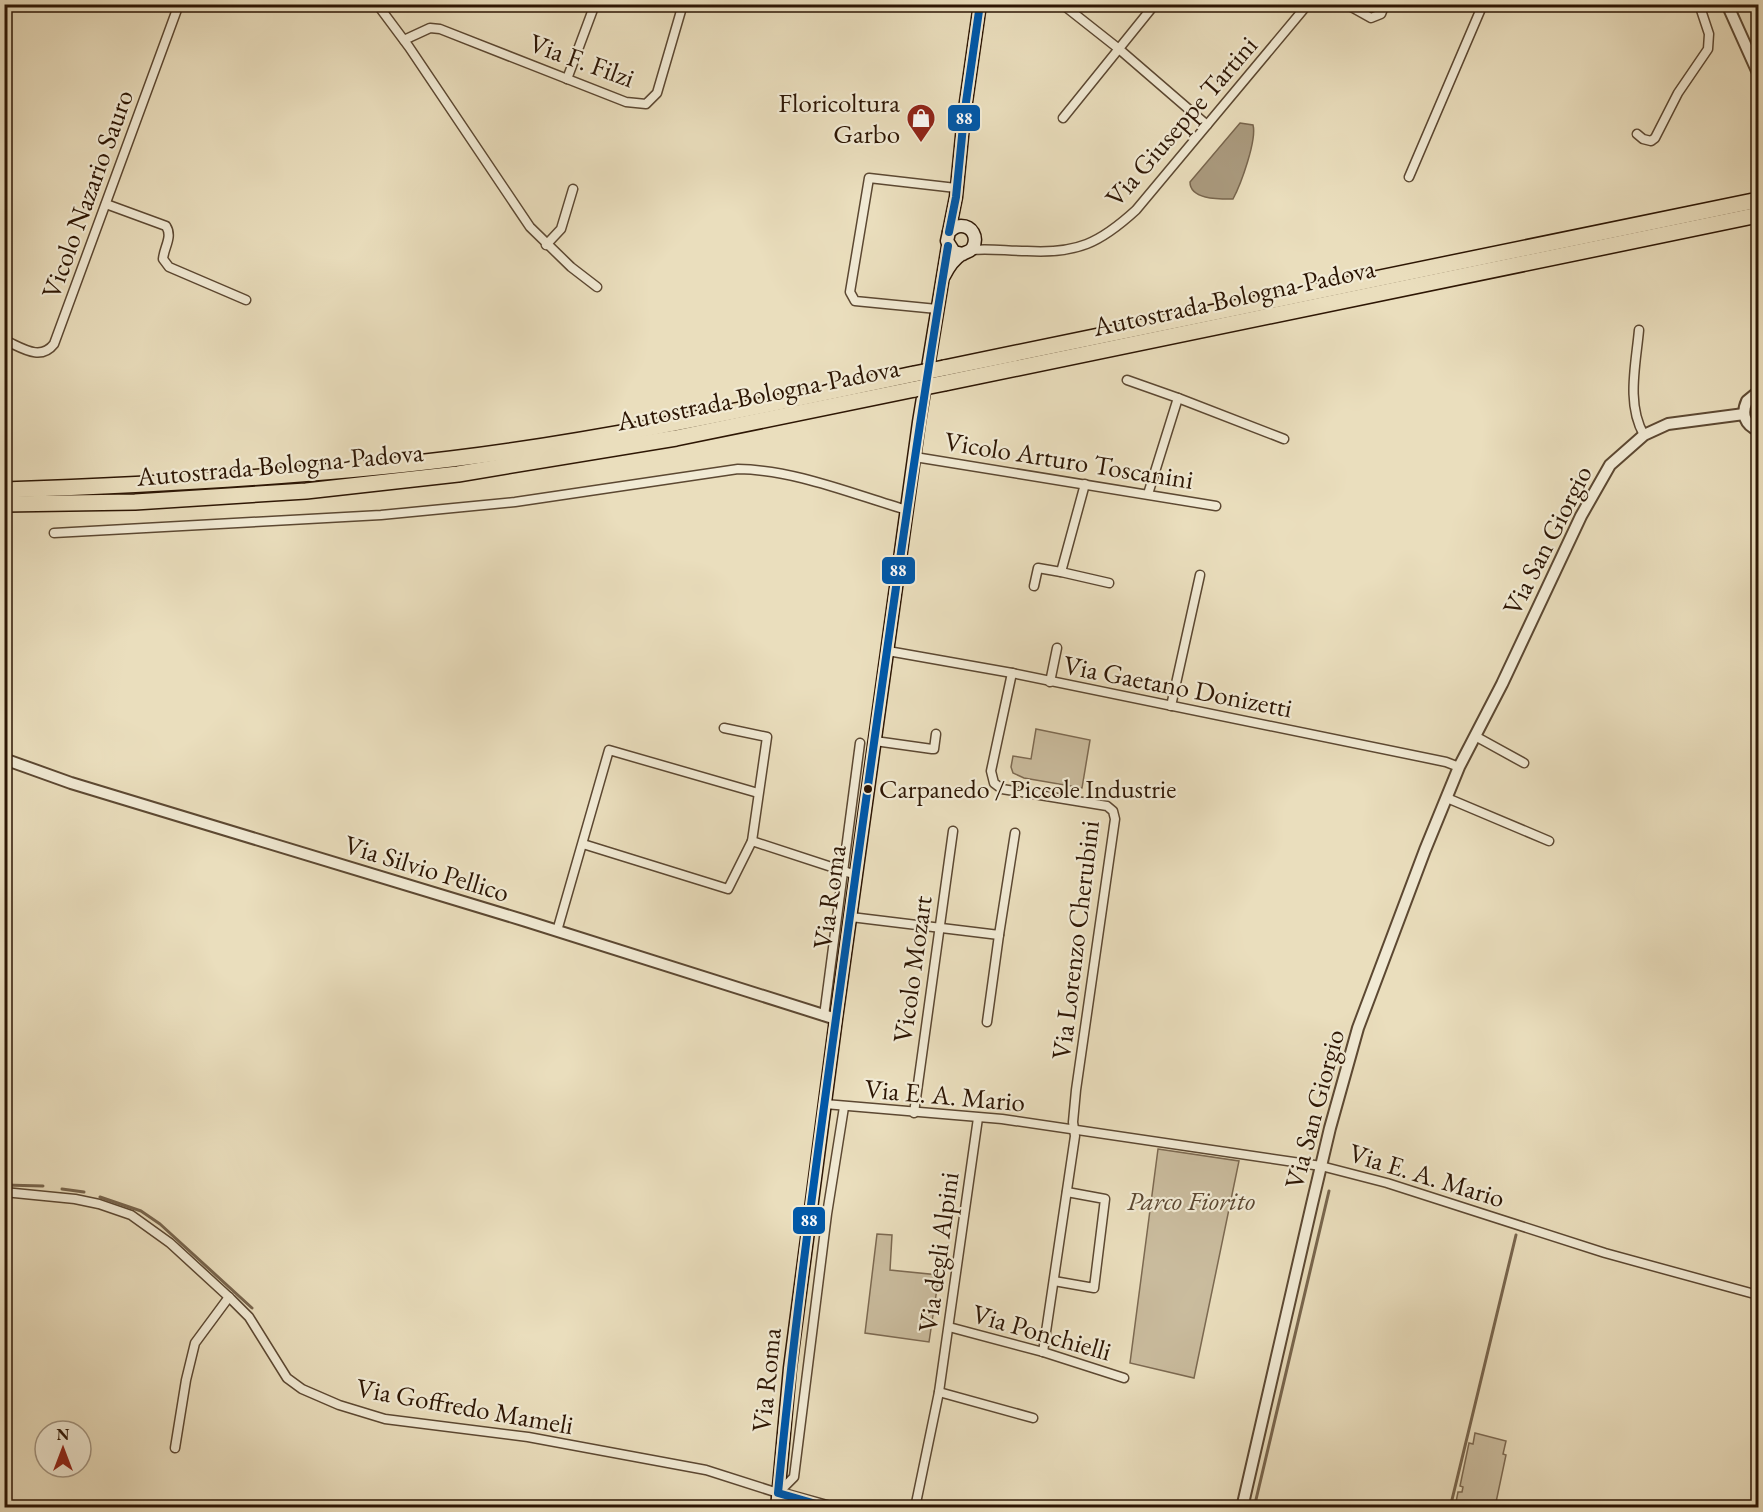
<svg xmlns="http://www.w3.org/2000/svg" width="1763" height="1512" viewBox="0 0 1763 1512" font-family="'EB Garamond',serif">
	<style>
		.green { fill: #cabc9e; stroke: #7c6951; stroke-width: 1.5 }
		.water { fill: #aa9a7e; stroke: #78654d; stroke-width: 1.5 }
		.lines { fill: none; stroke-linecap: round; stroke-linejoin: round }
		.stream { stroke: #78654d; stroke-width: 3 }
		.minor-casing { stroke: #5c4832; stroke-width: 11 }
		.tertiary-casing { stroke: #5c4832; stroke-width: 14 }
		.secondary-casing { stroke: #2d1604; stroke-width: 15 }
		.motorway-casing { stroke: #2d1604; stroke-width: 18 }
		.minor { stroke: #f1ead4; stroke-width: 8 }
		.tertiary { stroke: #f1ead4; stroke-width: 10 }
		.secondary { stroke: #f1ead4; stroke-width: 12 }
		.motorway { stroke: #eadebd; stroke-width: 15 }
		.motorway-bridge-casing { stroke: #2d1604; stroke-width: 18; stroke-linecap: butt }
		.motorway-bridge { stroke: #eadebd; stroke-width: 15 }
		.bus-1-casing { stroke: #f1ead4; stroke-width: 12 }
		.bus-1 { stroke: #0058a9; stroke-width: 8 }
		.bus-dot { fill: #2d1604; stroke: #f1ead4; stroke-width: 2 }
		.labels { text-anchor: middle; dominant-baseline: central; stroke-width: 4.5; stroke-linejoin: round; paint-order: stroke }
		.bus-label { font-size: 26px; fill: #2d1604; stroke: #f1ead4; text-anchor: start }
		.street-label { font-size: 27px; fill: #2d1604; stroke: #f1ead4 }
		.poi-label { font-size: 27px; fill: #2d1604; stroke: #f1ead4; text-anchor: end }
		.park-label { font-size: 27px; font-style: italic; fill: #5c4832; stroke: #f1ead4 }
		.line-badge { stroke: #f1ead4; stroke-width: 2 }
		.badge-label { font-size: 16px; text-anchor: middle; font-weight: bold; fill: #fff }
	</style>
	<rect width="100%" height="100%" fill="#eadebd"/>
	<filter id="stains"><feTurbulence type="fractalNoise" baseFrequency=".00333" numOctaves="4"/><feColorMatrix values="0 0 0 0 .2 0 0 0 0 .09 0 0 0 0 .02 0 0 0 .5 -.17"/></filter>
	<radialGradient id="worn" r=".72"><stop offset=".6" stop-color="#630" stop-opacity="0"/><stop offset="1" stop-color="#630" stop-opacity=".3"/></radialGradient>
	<g class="green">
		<polygon points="1036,729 1090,740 1082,788 1024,778 1013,773 1011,767 1013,756 1031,759"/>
		<polygon points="1158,1149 1239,1161 1194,1378 1130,1363"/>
		<polygon points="877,1234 892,1235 890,1270 939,1275 929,1342 865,1333"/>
		<polygon points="1475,1433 1506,1441 1503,1454 1506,1455 1495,1507 1455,1507 1458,1492 1462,1492 1463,1487 1460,1486 1469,1443 1473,1444"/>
	</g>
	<path class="water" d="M1240,123l13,2c4,15 -12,59 -20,74 -13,0 -43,1 -43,-17z"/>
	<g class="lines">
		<g class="stream">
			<polyline points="4,1185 43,1186"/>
			<polyline points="62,1189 84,1192"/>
			<polyline points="100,1197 141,1211 160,1224 252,1308"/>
			<polyline points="1254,1508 1329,1191"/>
			<polyline points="1450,1508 1516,1235"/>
		</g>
		<g class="minor-casing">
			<g id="minor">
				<polyline points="377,4 409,47 530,227 571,267 597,287"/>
				<polyline points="669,4 681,9"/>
				<polyline points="1062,4 1119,49 1207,125"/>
				<polyline points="1346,4 1371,18 1381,14 1385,4"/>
				<polyline points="404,40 430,28 440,29 626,102 646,104 657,93 683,4"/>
				<polyline points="567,79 595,4"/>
				<polyline points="1063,118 1155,4"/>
				<polyline points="1637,134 1643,139 1651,141 1655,138 1678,93 1708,49 1709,34 1699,4"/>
				<polyline points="1409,177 1483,4"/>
				<path d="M106,204l60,22c7,11 -2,21 -3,33l6,8 77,33"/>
				<polyline points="546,245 561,229 573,189"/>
				<path d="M971,250c19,-2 36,1 56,1 50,3 73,-8 109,-41l172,-206"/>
				<polyline points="937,309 855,301 850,292 869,178 956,188"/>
				<path d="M1639,330c-3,34 -13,74 5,105"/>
				<path d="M4,340c17,7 36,22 50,4l125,-340"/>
				<polyline points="1127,380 1178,398 1284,439"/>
				<polyline points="915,457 1216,506"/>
				<polyline points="1085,484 1061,572 1109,583"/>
				<polyline points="1148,494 1178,398"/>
				<path d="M54,533l327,-18 134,-13 223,-33c58,1 114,25 169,41"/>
				<polyline points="1034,586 1038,568 1061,572"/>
				<polyline points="888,651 1012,673 1446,762 1459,767"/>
				<polyline points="1012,673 991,771 994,783 1002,789 1107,806 1113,811 1115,819 1076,1090 1073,1122 1075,1136 1043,1352"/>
				<polyline points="1050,682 1057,648"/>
				<polyline points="1171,706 1200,575"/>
				<polyline points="724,728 767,737 752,841"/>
				<polyline points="1475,736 1524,763"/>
				<polyline points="875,741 932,749 934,749 936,734"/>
				<polyline points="1447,798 1549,841"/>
				<polyline points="583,844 728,889 752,841 856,875"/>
				<polyline points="851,917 999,935 1015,833"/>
				<polyline points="557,931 609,750 758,793"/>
				<polyline points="824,1016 860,743"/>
				<polyline points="987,1022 999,935"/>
				<polyline points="825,1104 1002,1119 1321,1166 1387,1183 1605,1253 1758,1295"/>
				<polyline points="914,1113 953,831"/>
				<polyline points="4,1192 75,1199 99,1204 131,1215 170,1243 231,1299 249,1317 287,1378 302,1389 339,1405 385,1419 528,1437 706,1470 778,1493 794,1477 827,1214 844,1107"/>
				<polyline points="1054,1281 1094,1288 1105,1199 1067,1192"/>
				<polyline points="949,1327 1043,1352 1124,1378"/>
				<polyline points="939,1392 1033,1418"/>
				<polyline points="175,1448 186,1380 195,1343 229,1297"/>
				<polyline points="915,1508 939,1392 978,1118"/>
			</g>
		</g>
		<g class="tertiary-casing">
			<g id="tertiary">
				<polyline points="1727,4 1758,73"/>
				<path d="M1758,392l-11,9c-6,13 -2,24 11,29"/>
				<polyline points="4,759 71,783 526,921 836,1019"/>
				<polyline points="778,1493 832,1508"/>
				<polyline points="1242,1508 1312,1204 1330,1128 1358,1028 1425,850 1459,767 1502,684 1581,516 1610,465 1644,435 1668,424 1744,414"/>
			</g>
		</g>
		<g class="secondary-casing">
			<g id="secondary">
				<polyline points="949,232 956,197 964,116 980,4"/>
				<path d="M944,276c4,-8 10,-17 18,-22 4,-2 9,-2 11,-7 5,-10 -1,-21 -12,-21 -5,0 -8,2 -12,6l-2,9 7,11 9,2"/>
				<polyline points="777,1508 790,1368 836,1019 919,422 948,246"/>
			</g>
		</g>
		<g class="motorway-casing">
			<g id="motorway">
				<polyline points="944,368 1758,200"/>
				<polyline points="945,383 1758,215"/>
				<path d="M4,490c150,-5 299,-13 447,-31 156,-19 309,-53 463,-85"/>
				<polyline points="4,504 135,502 306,491 458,474 676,438 915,389"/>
			</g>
		</g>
		<use href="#minor" class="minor"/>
		<use href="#tertiary" class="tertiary"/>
		<use href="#secondary" class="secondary"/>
		<use href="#motorway" class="motorway"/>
		<g class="motorway-bridge-casing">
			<g id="motorway-bridge">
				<polyline points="914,374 944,368"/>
				<polyline points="915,389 945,383"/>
			</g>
		</g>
		<use href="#motorway-bridge" class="motorway-bridge"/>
		<g class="bus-1-casing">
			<g id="bus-1">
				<polyline points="949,232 956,197 964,116 980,4"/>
				<path d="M830,1508l-52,-15c20,-208 50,-415 78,-621 29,-209 58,-418 92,-626"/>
			</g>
		</g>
		<use href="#bus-1" class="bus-1"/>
	</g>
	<defs>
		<g id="shop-pin" transform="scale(1.5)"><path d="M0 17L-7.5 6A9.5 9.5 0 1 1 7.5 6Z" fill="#8f2418" stroke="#f1ead4"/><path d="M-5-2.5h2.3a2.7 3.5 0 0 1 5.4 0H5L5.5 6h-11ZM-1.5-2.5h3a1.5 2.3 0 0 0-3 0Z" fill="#fff"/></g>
	</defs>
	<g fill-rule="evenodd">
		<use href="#shop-pin" x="921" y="118"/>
	</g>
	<circle class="bus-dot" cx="868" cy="789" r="5"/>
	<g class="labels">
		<g class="bus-label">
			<text x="879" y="789">Carpanedo / Piccole Industrie</text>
		</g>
		<g class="street-label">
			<text transform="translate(582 60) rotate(20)">Via F. Filzi</text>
			<text transform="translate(1181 121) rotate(-49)">Via Giuseppe Tartini</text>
			<text transform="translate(87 194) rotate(-70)">Vicolo Nazario Sauro</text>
			<text transform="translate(1234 297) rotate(-12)">Autostrada Bologna-Padova</text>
			<text transform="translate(758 394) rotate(-11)">Autostrada Bologna-Padova</text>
			<text transform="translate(1069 460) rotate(9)">Vicolo Arturo Toscanini</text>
			<text transform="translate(280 464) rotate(-5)">Autostrada Bologna-Padova</text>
			<text transform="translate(1547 540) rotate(-63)">Via San Giorgio</text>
			<text transform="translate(1178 686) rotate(11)">Via Gaetano Donizetti</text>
			<text transform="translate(427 868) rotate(17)">Via Silvio Pellico</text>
			<text transform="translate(829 897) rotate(-82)">Via Roma</text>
			<text transform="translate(1075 940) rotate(-83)">Via Lorenzo Cherubini</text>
			<text transform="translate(912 969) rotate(-82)">Vicolo Mozart</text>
			<text transform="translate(945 1095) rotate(5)">Via E. A. Mario</text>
			<text transform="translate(1314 1109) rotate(-75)">Via San Giorgio</text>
			<text transform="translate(1427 1175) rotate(17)">Via E. A. Mario</text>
			<text transform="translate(938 1252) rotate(-82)">Via degli Alpini</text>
			<text transform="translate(1042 1332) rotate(16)">Via Ponchielli</text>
			<text transform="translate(766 1380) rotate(-84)">Via Roma</text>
			<text transform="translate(465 1406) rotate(10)">Via Goffredo Mameli</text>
		</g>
		<g class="poi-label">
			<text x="900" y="102">Floricoltura<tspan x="900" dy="31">Garbo</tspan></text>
		</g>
		<g class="park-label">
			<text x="1191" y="1200">Parco Fiorito</text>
		</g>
	</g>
	<g class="line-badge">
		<rect x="947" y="104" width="34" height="28" rx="6" fill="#0058a9"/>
		<rect x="881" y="556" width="35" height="29" rx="6" fill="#0058a9"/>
		<rect x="792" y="1206" width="34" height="29" rx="6" fill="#0058a9"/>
	</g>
	<g class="badge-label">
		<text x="964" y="124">88</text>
		<text x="898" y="576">88</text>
		<text x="809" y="1226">88</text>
	</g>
	<rect width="1763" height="1512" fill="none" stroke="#eadebd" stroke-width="24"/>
	<rect x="6" y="6" width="1751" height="1500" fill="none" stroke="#2d1604" stroke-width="3"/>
	<rect x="12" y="12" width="1739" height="1488" fill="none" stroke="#2d1604" stroke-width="1.5"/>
	<g transform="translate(63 1449)"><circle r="28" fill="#f1ead4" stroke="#a39581" stroke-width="1.5"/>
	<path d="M0-4.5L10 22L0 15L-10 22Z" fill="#8f2418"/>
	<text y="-9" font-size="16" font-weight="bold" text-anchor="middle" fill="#2d1604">N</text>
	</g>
	<rect width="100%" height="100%" filter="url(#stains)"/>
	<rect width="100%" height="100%" fill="url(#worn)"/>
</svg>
